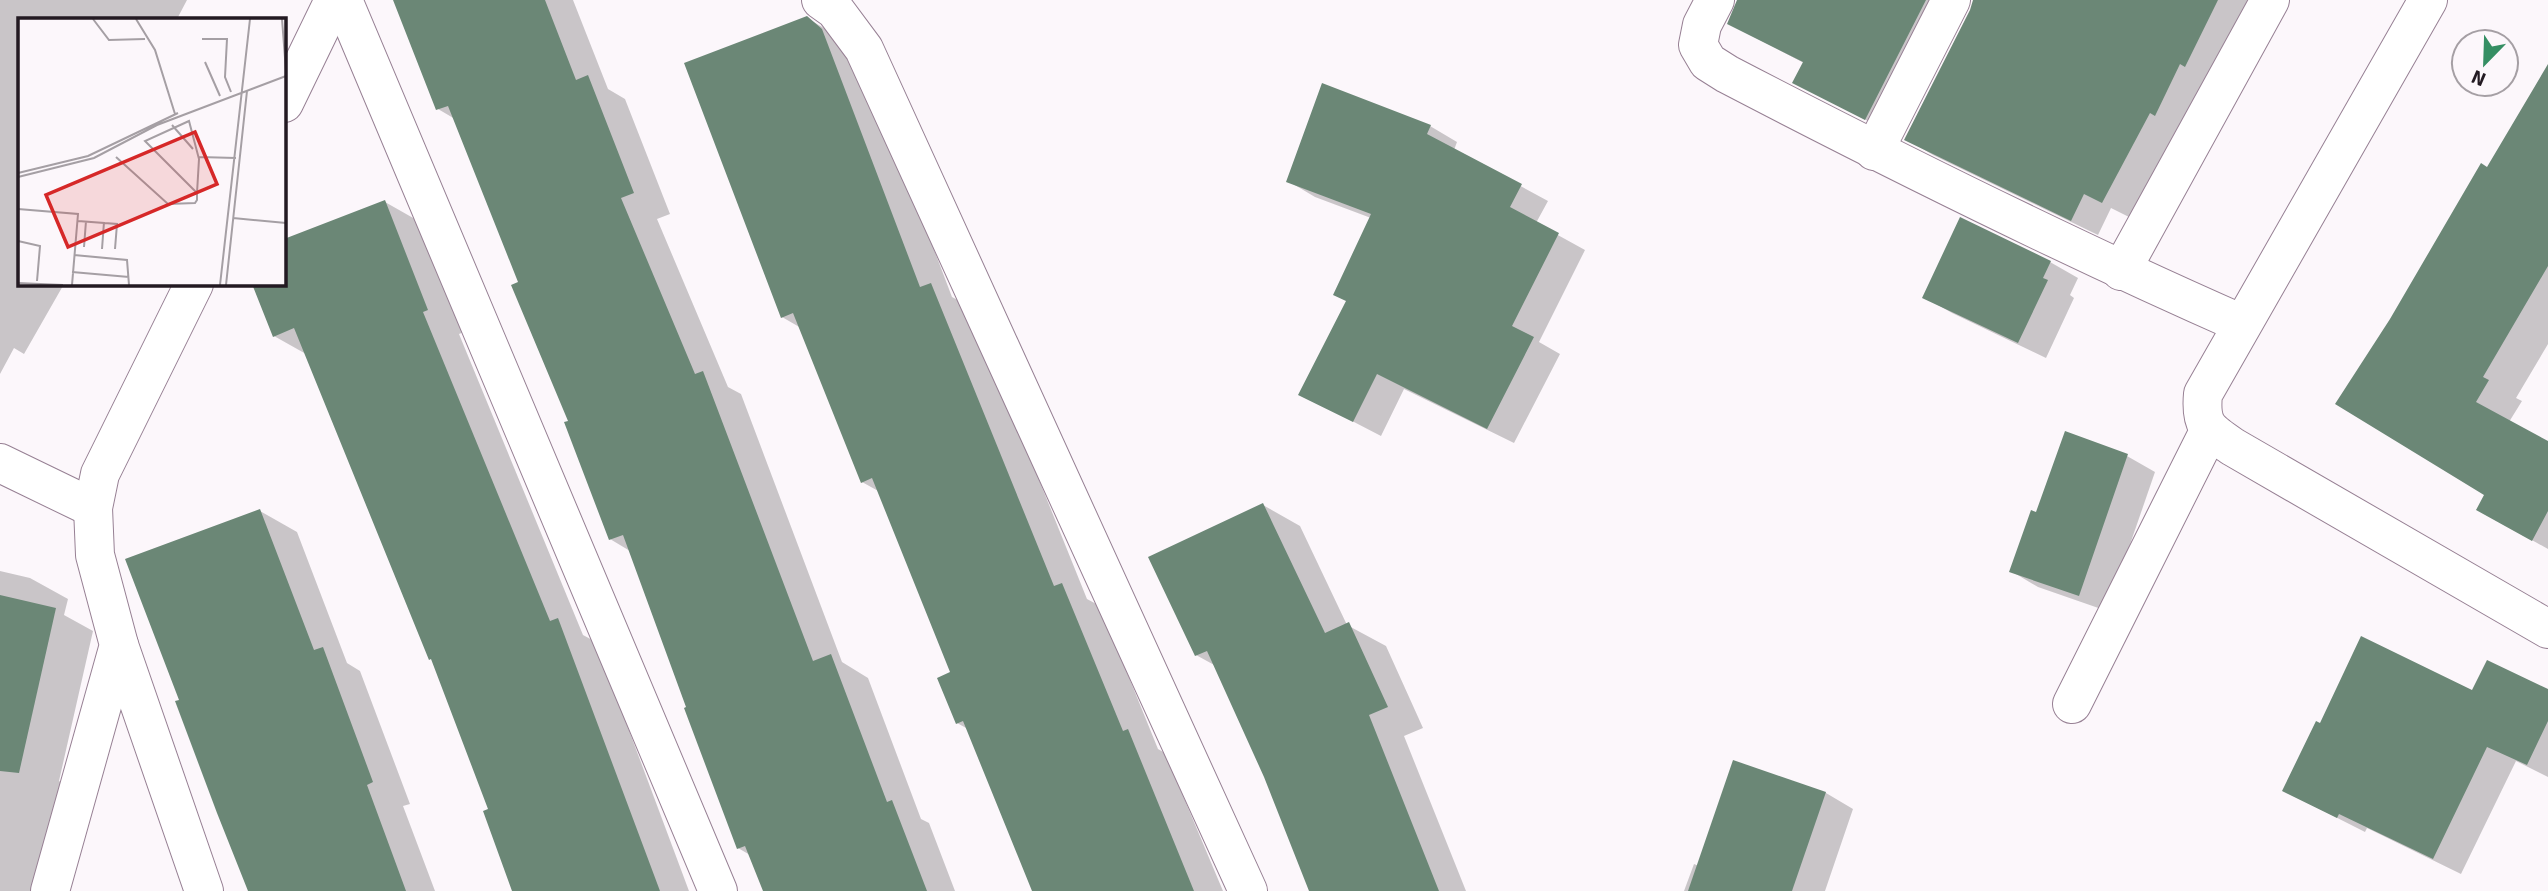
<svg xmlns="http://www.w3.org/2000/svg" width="2548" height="891" viewBox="0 0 2548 891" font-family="Signika,sans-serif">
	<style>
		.shadow { fill: #0003 }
		.building { fill: #6b8776 }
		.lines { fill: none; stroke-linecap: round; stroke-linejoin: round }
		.minor-casing { stroke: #978094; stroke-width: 40 }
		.minor { stroke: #fff; stroke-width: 38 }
		.inset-road { fill: none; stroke: #a59fa4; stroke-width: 2 }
		.view { fill: #d62828; fill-opacity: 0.15; stroke: #d62828; stroke-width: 3.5 }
		.inset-edge { fill: none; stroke: #231a22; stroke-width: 3.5 }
	</style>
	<rect width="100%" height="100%" fill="#fcf7fb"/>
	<g class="shadow">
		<polygon points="0,0 187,0 177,19 19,19 19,284 64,284 24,354 14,348 0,374"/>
		<polygon points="395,0 573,0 608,89 625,99 670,214 657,219 728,387 741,394 842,662 868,678 921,819 929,823 955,891 764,891 750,855 738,848 630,551 610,539 520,283 455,119 438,109"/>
		<polygon points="1739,0 1963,0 1892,134 1795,82 1804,63 1729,24"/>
		<polygon points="1974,0 2252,0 2182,130 2178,127 2129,217 2111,208 2098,235 1933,155 1906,139 1972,11"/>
		<polygon points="807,18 844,40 859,52 952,297 969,306 1087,599 1100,606 1158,749 1165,753 1223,891 1042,891 968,729 957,723 953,673 880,492 862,482 801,328 782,317"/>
		<polygon points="2548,68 2548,344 2516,398 2522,401 2509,422 2548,443 2548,549 2512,529 2486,495 2337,403 2488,169"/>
		<polygon points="1430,126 1457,142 1454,150 1548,201 1536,223 1585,250 1539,342 1560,354 1514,443 1404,389 1381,436 1300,394 1348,302 1371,218 1315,197 1288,181"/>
		<polygon points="385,202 422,223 464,332 459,334 583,635 596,642 689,891 514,891 490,810 434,661 430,658 306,354 274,336 254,284 284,284 284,241"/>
		<polygon points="2050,262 2078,278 2070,295 2074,298 2046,358 1952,313 1924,297"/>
		<polygon points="2127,456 2155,472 2107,611 2038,587 2011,571 2037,514"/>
		<polygon points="1263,505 1300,526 1347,625 1386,646 1423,728 1404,736 1466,891 1311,891 1266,777 1216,666 1196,655"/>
		<polygon points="260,511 297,532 347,663 360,671 410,804 403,806 435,891 249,891 181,701"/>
		<polygon points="0,571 30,578 68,599 64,615 93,631 59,781 65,785 45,891 0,891"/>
		<polygon points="2548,691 2548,777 2516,761 2461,874 2367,828 2365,832 2284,791 2320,726 2473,692"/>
		<polygon points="1734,762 1826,793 1853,809 1825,891 1684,891 1694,864 1699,866"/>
	</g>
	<g class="building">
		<polygon points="393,0 545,0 576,80 588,75 634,193 621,198 695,374 703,371 813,661 831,654 887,802 892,800 927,891 763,891 745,846 737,849 684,708 686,707 623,535 609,540 564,422 568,421 511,285 518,282 448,106 436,110"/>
		<polygon points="1737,0 1926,0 1865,120 1792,83 1803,62 1727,24"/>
		<polygon points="1973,0 2218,0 2185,67 2180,64 2155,116 2150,113 2102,203 2084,194 2071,221 1904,140 1970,10"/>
		<polygon points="807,16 822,29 920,287 931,283 1054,586 1062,583 1123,731 1128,729 1194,891 1032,891 963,721 956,724 937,678 950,672 872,478 861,483 793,313 781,318 684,63"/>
		<polygon points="2548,64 2548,266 2483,377 2489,380 2476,402 2548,441 2548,511 2532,541 2476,510 2484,495 2335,404 2390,319 2481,163 2487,167"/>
		<polygon points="1322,83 1431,125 1427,134 1522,184 1510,207 1559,233 1512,326 1534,337 1487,429 1377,374 1353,422 1298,395 1346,301 1333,295 1371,214 1286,182"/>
		<polygon points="385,200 428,310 423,312 550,621 558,618 660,891 512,891 483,811 488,809 431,659 429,660 294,328 273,337 252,284 284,284 284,239"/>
		<polygon points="1960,217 2051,261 2043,278 2048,280 2018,343 1922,298"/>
		<polygon points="2065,431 2128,454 2079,596 2009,572 2031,510 2036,512"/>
		<polygon points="1263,503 1325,633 1349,622 1388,707 1369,715 1439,891 1309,891 1264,777 1207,651 1195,656 1148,557"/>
		<polygon points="260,509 314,650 323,647 373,782 367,785 406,891 248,891 217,813 175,701 179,700 125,559"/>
		<polygon points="0,595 56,608 19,773 0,771"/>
		<polygon points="2361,636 2472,690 2487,660 2548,689 2548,721 2527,765 2487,747 2433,859 2339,814 2337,818 2282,791 2316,721 2320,723"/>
		<polygon points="1733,760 1826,792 1792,891 1688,891"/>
	</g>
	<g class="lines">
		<g class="minor-casing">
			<g id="minor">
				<polyline points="343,0 718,891"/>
				<polyline points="821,0 835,10 864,49 1248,891"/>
				<path d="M1715,0l-13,25 -4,20 10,17 19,12c169,88 340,173 515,250"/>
				<path d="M2428,0l-225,394c-3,32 5,36 30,53l315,182"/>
				<polyline points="284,103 334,0"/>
				<polyline points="1874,151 1951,0"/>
				<polyline points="2121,271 2270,0"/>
				<polyline points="0,463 93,508"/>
				<polyline points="119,645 204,891"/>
				<polyline points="2072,704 2209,431"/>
				<polyline points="50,891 119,645 95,555 93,508 100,474 194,284"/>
			</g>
		</g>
		<use href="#minor" class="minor"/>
	</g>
	<g transform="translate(18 18)">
		<rect width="268" height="268" fill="#fcf7fb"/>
		<path class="inset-road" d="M75,1l16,21 36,-1M118,1l19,31 20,64M264,1l4,52M184,21h25l-2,38 6,15M187,44l15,34M154,107l21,24M98,139l52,47 27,-1 2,-3v-7l2,-34 -10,-38 -44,20 52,52M181,139l37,1M0,155l70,-17 90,-43M0,159l76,-19 63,-33 129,-49M0,191l60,5 -6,71M215,200l53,5M60,203l39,3 -2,25M0,223l22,5 -3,35M66,229l2,-26M84,231l2,-27M56,237l53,5 2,25M54,254l57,5M0,265l45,2M202,267l30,-266M208,267l21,-194"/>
		<path class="view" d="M177,114l22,52 -149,63 -22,-52z"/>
		<rect width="268" height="268" class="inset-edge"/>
	</g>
	<g transform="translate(2485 63) rotate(203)"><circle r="33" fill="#fcf7fb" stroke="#a59fa4" stroke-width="2"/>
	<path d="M0-5L12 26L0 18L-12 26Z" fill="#358e63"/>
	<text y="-10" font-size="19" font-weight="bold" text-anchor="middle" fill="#231a22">N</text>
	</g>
</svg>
